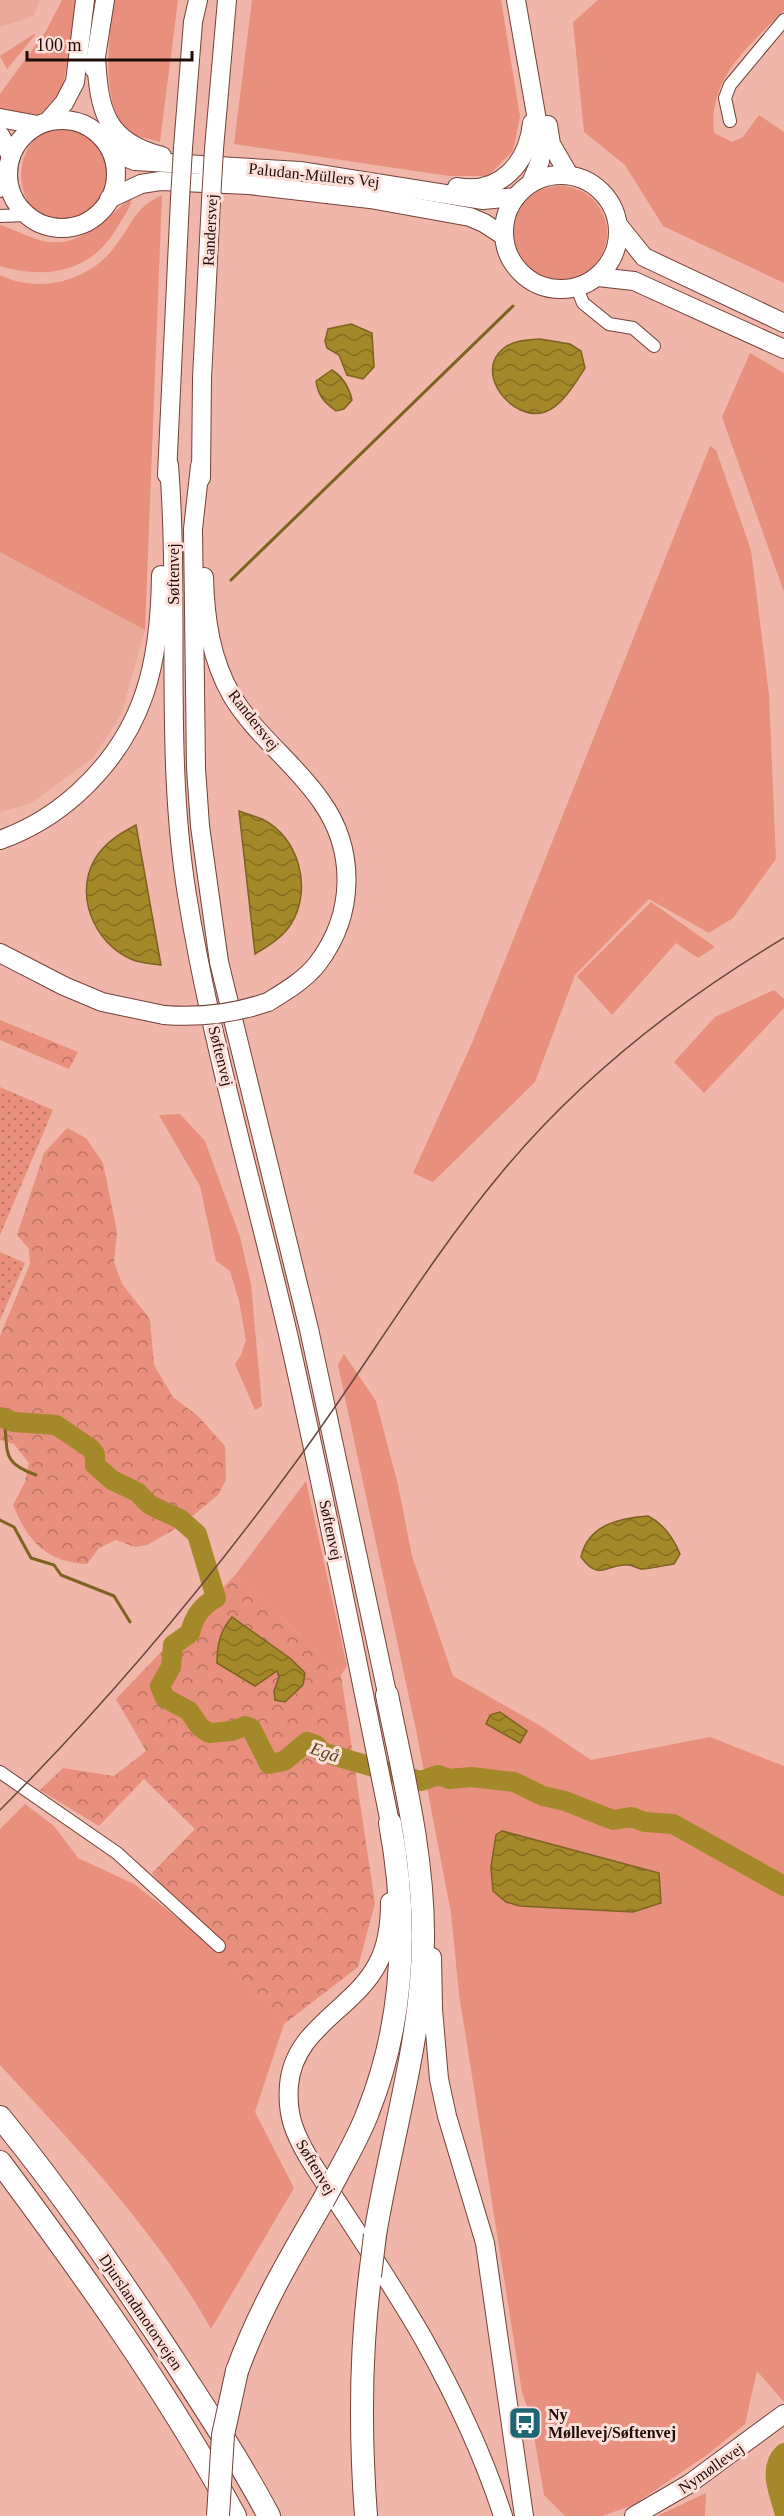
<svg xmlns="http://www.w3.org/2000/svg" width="784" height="2516" viewBox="0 0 784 2516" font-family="'Times New Roman',serif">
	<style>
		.built { fill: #eaa99b }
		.grass { fill: #e88f7d }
		.forest { fill: url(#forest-crowns) }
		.garden { fill: url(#garden-dots) }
		.water { fill: url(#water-waves); stroke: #7c6320; stroke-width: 1.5 }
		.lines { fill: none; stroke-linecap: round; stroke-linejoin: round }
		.stream { stroke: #7c6320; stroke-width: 3 }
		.river { stroke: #a4892a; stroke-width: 20 }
		.street-casing { stroke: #724238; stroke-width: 14 }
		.secondary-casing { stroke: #724238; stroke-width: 20 }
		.highway-casing { stroke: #724238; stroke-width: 24 }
		.street { stroke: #fff; stroke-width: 12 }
		.secondary { stroke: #fff; stroke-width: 18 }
		.highway { stroke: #fff; stroke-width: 22 }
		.tram { stroke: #674640; stroke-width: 1.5 }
		.secondary-bridge-casing { stroke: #724238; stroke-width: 20; stroke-linecap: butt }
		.highway-bridge-casing { stroke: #724238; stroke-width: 24; stroke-linecap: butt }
		.secondary-bridge { stroke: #fff; stroke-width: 18 }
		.highway-bridge { stroke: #fff; stroke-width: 22 }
		.labels { text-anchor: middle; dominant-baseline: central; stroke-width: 6; stroke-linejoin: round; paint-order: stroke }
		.street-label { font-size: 16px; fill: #1f0b08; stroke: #fddfd8 }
		.poi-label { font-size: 16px; font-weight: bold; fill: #1f0b08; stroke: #fddfd8; text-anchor: start }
		.water-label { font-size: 18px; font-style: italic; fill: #544614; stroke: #fddfd8 }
	</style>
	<defs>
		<pattern id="forest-crowns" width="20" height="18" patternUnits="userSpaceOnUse" patternTransform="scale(1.5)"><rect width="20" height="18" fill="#e88f7d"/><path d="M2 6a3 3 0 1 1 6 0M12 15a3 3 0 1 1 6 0" fill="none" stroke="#bb7364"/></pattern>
		<pattern id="garden-dots" width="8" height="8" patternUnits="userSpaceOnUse" patternTransform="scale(1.5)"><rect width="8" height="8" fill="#e88f7d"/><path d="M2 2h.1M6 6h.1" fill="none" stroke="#bb7364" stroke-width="1.8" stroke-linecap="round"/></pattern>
		<pattern id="water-waves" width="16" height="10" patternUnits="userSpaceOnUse" patternTransform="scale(1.5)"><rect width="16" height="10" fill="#a4892a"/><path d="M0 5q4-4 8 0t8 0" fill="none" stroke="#856e22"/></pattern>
	</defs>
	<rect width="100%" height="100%" fill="#f0b6aa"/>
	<g class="built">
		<polygon points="0,0 40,0 34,16 0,27"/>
		<polygon points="0,552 145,630 121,715 93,758 30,804 0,812"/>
	</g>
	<g class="grass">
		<polygon points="62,0 80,0 62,90 50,110 34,116 6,114 0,109 0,94 46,31"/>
		<path d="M113,0h65l-18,142 -35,-9c-24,-41 -16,-87 -12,-133z"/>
		<polygon points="252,0 501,0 520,117 513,151 488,176 449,176 234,144"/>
		<path d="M598,0h186v10c-35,37 -76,67 -70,123l18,9 11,-5 16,-22 25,17v151l-121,-57 -38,-61 -41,-33 -11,-110z"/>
		<polygon points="34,34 35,35 7,69 0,56"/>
		<path d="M65,125c27,6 51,31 40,60 -4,14 -15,28 -30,33 -64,19 -75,-86 -10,-93z"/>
		<circle cx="560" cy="233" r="47"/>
		<path d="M162,195l-17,435 -145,-78v-277c39,19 90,7 116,-30 18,-23 17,-36 46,-50z"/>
		<path d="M132,196c0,10 -9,21 -14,30 -26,46 -70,54 -118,40v-41c16,5 33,15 49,17 34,4 60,-26 83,-46z"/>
		<polygon points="750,353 784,373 784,592 722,417"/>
		<polygon points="710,446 716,450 751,550 769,695 776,859 733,918 709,933 649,899 575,975 535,1082 433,1182 413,1173 472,1043"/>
		<polygon points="651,902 715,947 698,958 676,943 612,1015 577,976"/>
		<polygon points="774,990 784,999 784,1008 704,1093 674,1062 715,1017"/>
		<polygon points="180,1114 205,1141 240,1237 251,1284 262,1406 255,1410 235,1364 241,1355 246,1340 239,1301 230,1271 216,1261 200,1186 159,1115"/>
		<polygon points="344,1354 376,1401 398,1485 412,1556 453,1676 539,1725 591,1760 710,1737 784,1766 784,1876 781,1878 676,1822 641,1818 630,1813 615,1816 541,1792 521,1779 454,1772 456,1781 519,1786 611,1824 629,1821 647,1826 664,1826 736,1860 780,1888 784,1887 784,2402 757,2371 745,2424 707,2455 633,2505 602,2516 565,2516 544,2495 531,2419 522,2392 459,1994 451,1913 416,1730 338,1365"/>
		<polygon points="306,1481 347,1666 341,1675 236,1574"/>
		<path d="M25,1804l29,22 24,32 56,26 59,46 91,94 -29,88 39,76 -83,141c-55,-98 -135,-182 -211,-264v-236z"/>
		<polygon points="706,2493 705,2516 657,2516"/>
	</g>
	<g class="forest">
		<polygon points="0,1020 78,1052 69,1069 0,1040"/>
		<path d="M67,1128l19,10 17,25 14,69 -3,30 8,22 28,35 4,46 19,32 25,19 27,30 1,34 -8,15 -38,31 -33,19 -12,2 -19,-7 -17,8 -12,16c-41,-2 -59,-23 -74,-59l12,-23 4,-19 -15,-19 -14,-4v-104l30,-72 -1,-15 -12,-14 27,-82z"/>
		<polygon points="236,1574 341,1675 375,1903 358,1967 284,2024 193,1930 152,1873 195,1829 144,1779 99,1826 40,1790 63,1768 114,1776 146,1751 116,1699"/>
	</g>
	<g class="garden">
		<polygon points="0,1087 53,1110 0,1235"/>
		<polygon points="0,1252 25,1263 0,1320"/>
	</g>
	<g class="water">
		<polygon points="351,324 372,333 374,367 363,379 347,375 339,355 327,348 325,341 328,329"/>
		<path d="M540,339l30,5 11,7 4,17c-9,14 -23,38 -40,44 -32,11 -73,-40 -41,-64 10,-8 24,-8 36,-9z"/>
		<path d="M332,370c11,7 17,17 20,30l-8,9 -8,2c-12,-9 -18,-15 -20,-30z"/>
		<path d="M239,811c8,3 16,5 23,8 37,18 51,70 29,105 -9,14 -23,22 -36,30z"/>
		<path d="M136,825l25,140c-9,-1 -20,-2 -28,-5 -40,-16 -62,-70 -34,-107 10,-13 22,-20 37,-28z"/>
		<path d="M648,1516c16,8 25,21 32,38l-6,10c-8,1 -29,6 -33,5 -5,-1 -8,-4 -13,-4 -21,-2 -28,18 -47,-8 7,-32 38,-39 67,-41z"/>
		<path d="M232,1617l59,42 14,14 -2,12 -18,17 -10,-2 -1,-9 5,-14 -2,-6 -22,15 -38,-23c0,-18 3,-32 15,-46z"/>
		<polygon points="500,1712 527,1731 520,1743 486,1724 490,1715"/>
		<polygon points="502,1831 659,1873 661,1903 633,1912 520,1906 506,1902 493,1891 491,1867 496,1835"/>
	</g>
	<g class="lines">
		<g class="stream">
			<polyline points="231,580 513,306"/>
			<path d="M4,1420c5,32 -4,42 32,55"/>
			<polyline points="0,1520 14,1527 31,1558 54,1565 61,1575 114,1596 130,1622"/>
			<polyline points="783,1884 784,1884"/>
		</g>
		<g class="river">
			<path d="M0,1417l14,5 42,3 34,23 5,6v11l17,15 25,12 13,13 30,14 17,15 19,64c-15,8 -22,19 -26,35l-17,12 -2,22 -11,19 5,12 24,13 11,16 9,6 23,-2 13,-5 6,2 18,36 15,-3 23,-19 9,3 6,7 99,29 17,-6 12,4 21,-2 43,5 29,14 22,5 48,19 18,-3 14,5 28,2 111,62"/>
			<path d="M784,2453c-16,15 -5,40 0,58"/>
		</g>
		<g class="street-casing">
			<g id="street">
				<polyline points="730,121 725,98 730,85 784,20"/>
				<polyline points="0,191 9,179"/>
				<polyline points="0,216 26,215"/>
				<polyline points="577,288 583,303 609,324 633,328 654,346"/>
				<polyline points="0,1772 117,1853 219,1946"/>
			</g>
		</g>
		<g class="secondary-casing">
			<g id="secondary">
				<polyline points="516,0 541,143 540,161 531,183"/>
				<path d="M96,57c3,53 9,85 66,99"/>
				<polyline points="94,69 105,0"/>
				<polyline points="0,118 38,125"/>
				<polyline points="50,119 64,103 75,82 85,0"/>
				<circle cx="62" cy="174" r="54"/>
				<polyline points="548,125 551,144 569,175"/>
				<polyline points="0,135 11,156"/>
				<polyline points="183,148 193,22 198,0"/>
				<polyline points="214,149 227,0"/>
				<polyline points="112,152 135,161 300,171 483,200 516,197"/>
				<circle cx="561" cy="232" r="57"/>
				<path d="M457,187c43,8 71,-24 75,-64"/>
				<polyline points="109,199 141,184 160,181 249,185 370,199 470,217 484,223 504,236"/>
				<polyline points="619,226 644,257 784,323"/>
				<polyline points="598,277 634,281 784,349"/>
				<path d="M169,465c11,143 -5,288 18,430 24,148 67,293 101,439 37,163 69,326 102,489v12"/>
				<polyline points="200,466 193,529 196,768 200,826 219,962 309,1329 390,1707"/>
				<polyline points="167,475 180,199"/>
				<polyline points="201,478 202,378 211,201"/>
				<path d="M204,577c1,42 7,83 28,119 24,40 63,67 89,105 35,49 34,113 -3,162 -12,16 -32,28 -50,39"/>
				<path d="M0,840c28,-10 56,-27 78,-47 67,-61 82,-130 83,-218"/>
				<polyline points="0,953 64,986 102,1002 164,1015"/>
				<path d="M390,1902c0,21 -2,42 -12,61 -24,47 -84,64 -89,122 -1,13 0,28 4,40 9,27 28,51 43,75 30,46 60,91 87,138 32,57 60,116 80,178"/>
				<polyline points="432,1957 433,2009 439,2079 447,2116 485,2243 524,2516"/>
				<polyline points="634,2516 689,2484 784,2414"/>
			</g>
		</g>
		<g class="highway-casing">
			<g id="highway">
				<path d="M0,2117c59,72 111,148 162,225 37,57 75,114 107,174"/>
				<path d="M0,2162c84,113 167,229 235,354"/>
				<path d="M336,2177c11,-21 24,-43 32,-65 37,-93 40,-192 22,-289"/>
				<path d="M375,2235c16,-98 49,-202 48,-301 0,-81 -20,-160 -36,-239"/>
				<path d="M237,2371c22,-61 54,-115 86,-170"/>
				<path d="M366,2516c-6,-80 -6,-160 4,-240"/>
			</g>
		</g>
		<use href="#street" class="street"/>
		<use href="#secondary" class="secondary"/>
		<use href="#highway" class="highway"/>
		<path class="tram" d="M0,1810c107,-107 206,-225 296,-348 70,-95 130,-199 206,-290 79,-95 176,-171 282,-234"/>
		<g class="secondary-bridge-casing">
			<g id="secondary-bridge">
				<polyline points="180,199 183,148"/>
				<polyline points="211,201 214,149"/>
				<path d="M164,1015c37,3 69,-1 104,-13"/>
			</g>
		</g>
		<g class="highway-bridge-casing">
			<g id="highway-bridge">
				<polyline points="323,2201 336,2177"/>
				<polyline points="370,2276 375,2235"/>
				<polyline points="218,2516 223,2435 237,2371"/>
			</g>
		</g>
		<use href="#secondary-bridge" class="secondary-bridge"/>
		<use href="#highway-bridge" class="highway-bridge"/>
	</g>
	<defs>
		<g id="bus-square" transform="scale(1.725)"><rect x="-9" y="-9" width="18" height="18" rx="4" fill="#1e6673" stroke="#fddfd8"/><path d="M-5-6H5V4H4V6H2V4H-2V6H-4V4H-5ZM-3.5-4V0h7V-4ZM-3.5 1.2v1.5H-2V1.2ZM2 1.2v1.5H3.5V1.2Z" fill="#fff"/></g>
	</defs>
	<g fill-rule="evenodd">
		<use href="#bus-square" x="525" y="2423"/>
	</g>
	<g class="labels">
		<g class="street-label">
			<text transform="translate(314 175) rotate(6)">Paludan-Müllers Vej</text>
			<text transform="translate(210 230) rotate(-87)">Randersvej</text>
			<text transform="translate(173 574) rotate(-90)">Søftenvej</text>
			<text transform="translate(254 720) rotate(52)">Randersvej</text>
			<text transform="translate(221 1056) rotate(76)">Søftenvej</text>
			<text transform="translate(331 1530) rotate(78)">Søftenvej</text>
			<text transform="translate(316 2167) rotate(59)">Søftenvej</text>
			<text transform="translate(141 2312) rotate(56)">Djurslandmotorvejen</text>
			<text transform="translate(711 2468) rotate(-35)">Nymøllevej</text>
		</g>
		<g class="poi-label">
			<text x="548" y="2414">Ny<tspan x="548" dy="18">Møllevej/Søftenvej</tspan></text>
		</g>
		<g class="water-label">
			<text transform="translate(325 1752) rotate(19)">Egå</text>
		</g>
	</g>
	<path d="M27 51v9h165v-9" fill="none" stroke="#1f0b08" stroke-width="3"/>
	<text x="36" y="51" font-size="18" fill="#1f0b08" stroke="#fddfd8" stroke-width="4.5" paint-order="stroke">100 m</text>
</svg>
